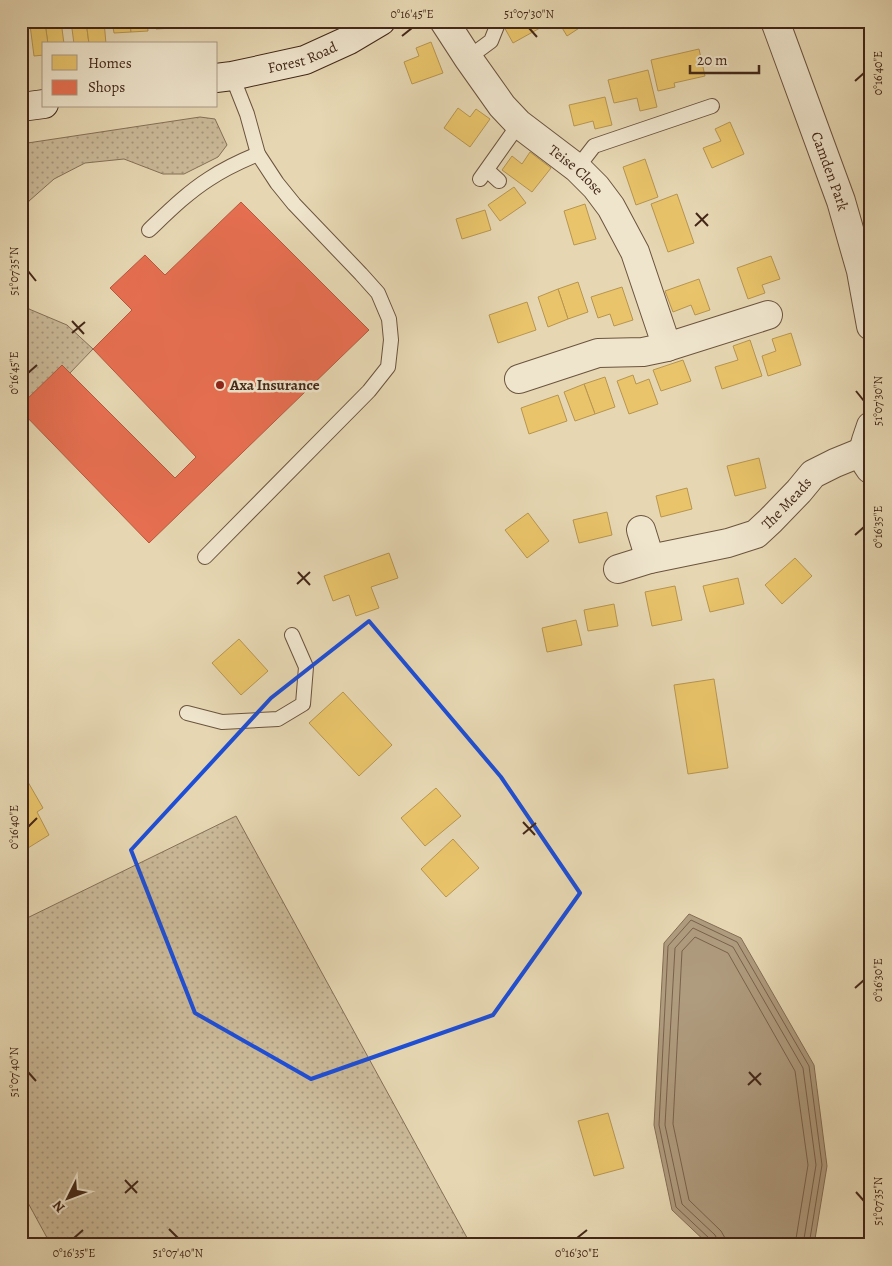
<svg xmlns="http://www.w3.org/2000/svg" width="892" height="1266" viewBox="0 0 892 1266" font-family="Alegreya,serif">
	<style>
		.grass { fill: url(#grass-dots); stroke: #867058 }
		.water { fill: #af9b7e; stroke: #846d55 }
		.homes { fill: #e9c46a; stroke: #b79551 }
		.shops { fill: #e76f51; stroke: #b65940 }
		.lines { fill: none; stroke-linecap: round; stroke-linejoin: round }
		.shore { stroke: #79614b; stroke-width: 1 }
		.lane-casing { stroke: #6c533e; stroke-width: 16 }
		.street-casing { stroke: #6c533e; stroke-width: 30 }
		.secondary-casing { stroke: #432718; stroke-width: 30 }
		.lane { stroke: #efe5cd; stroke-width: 14 }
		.street { stroke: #efe5cd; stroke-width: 28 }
		.secondary { stroke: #efe5cd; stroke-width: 28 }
		.marked { fill: none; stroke: #1d4ed8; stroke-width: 4; stroke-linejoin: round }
		.ticks { fill: none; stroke: #432718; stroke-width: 2 }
		.poi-dot { fill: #8f2418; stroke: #efe5cd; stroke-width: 2 }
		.labels { text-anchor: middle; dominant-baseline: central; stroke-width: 5; stroke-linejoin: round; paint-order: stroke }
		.street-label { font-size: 15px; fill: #432718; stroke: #efe5cd }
		.poi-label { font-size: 15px; font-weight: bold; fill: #432718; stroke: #efe5cd; text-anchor: start }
		.neatline { fill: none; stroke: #432718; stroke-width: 2 }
		.ticks-label { font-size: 12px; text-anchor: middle; fill: #432718 }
	</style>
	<defs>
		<pattern id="grass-dots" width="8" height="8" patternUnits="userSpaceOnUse" patternTransform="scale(1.25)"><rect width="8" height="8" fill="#cab998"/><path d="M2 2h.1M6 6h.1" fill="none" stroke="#a6967b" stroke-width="1.8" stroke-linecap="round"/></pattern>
	</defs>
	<rect width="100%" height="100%" fill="#e6d7b2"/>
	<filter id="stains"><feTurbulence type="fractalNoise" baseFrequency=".004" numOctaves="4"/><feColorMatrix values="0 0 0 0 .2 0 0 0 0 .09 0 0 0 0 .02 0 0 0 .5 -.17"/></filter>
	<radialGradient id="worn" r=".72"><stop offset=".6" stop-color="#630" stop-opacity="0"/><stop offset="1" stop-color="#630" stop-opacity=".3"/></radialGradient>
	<g class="grass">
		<polygon points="200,117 215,119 227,145 218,157 184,174 163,174 124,159 85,163 54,179 29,201 21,217 21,144"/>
		<polygon points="21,296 29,309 67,325 93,349 21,424"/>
		<polygon points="236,816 471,1245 51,1245 21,1190 21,921"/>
	</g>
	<polygon class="water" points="689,914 741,938 814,1065 827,1166 814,1245 709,1245 672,1210 654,1125 664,943"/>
	<g class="homes">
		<polygon points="61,21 64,44 48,44 45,23"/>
		<polygon points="71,21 86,21 89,44 74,44"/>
		<polygon points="86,21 104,21 106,44 89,44"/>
		<polygon points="112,21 130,21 131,32 114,33"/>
		<polygon points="130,21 147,21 148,31 131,32"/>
		<polygon points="156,21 173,21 174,28 156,29"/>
		<polygon points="173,21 191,21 191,26 174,28"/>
		<polygon points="200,21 217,21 217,24 200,25"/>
		<polygon points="217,21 234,21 234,22 217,24"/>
		<polygon points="509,21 536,21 540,28 513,43 503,25"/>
		<polygon points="558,21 590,21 567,36"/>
		<polygon points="45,23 48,44 44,44 44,55 34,56 30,25"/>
		<polygon points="21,34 24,60 21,60"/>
		<polygon points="431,42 443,73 412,84 404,62 419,56 416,48"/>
		<polygon points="699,49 705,76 674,83 675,87 658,91 651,60"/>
		<polygon points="648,70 657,107 640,111 637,98 614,103 608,80"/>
		<polygon points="605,97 612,125 595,129 593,121 574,126 569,105"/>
		<polygon points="458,108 470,117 476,109 490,119 470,147 444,128"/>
		<polygon points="730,122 744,154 712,168 703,148 721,141 715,129"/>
		<polygon points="530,152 551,168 532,192 502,170 512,156 522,164"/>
		<polygon points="645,159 658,197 636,205 623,167"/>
		<polygon points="514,187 526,203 500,221 488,205"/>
		<polygon points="677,194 694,243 668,252 651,204"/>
		<polygon points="585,204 596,239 574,245 564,211"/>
		<polygon points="485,210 491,230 462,239 456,219"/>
		<polygon points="771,256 780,279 762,285 765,293 748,299 737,268"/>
		<polygon points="699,279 710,310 695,315 691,305 673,312 665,291"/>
		<polygon points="578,282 588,312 568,319 558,289"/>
		<polygon points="622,287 633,320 614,326 610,314 598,318 591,297"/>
		<polygon points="558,289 568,319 548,327 538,297"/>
		<polygon points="527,302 536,330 498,343 489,315"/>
		<polygon points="791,333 801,365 768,376 762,356 776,351 772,339"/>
		<polygon points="750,340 762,376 722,389 715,367 738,360 733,346"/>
		<polygon points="683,360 691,381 661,391 653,370"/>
		<polygon points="633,375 636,384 649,379 658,404 629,414 617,381"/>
		<polygon points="605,377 615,407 595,414 584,384"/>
		<polygon points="584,384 595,414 575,421 564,392"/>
		<polygon points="558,395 567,421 529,434 521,408"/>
		<polygon points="759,458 766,488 735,496 727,466"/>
		<polygon points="687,488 692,509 661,517 656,496"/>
		<polygon points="607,512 612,535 579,543 573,520"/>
		<polygon points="528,513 549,541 527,558 505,530"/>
		<polygon points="389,553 398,578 371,587 379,608 356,616 349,595 333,601 324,576"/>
		<polygon points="795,558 812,576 782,604 765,585"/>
		<polygon points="738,578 744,604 710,612 703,586"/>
		<polygon points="675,586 682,620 652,626 645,592"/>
		<polygon points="614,604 618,626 588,631 584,610"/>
		<polygon points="576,620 582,645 547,652 542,628"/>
		<polygon points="239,639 268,671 241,695 212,663"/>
		<polygon points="714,679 728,768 688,774 674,685"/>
		<polygon points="343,692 392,745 359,776 309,723"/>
		<polygon points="21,770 43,808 37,812 49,835 28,848 21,837"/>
		<polygon points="436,788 461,816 425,846 401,818"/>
		<polygon points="453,839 479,868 446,897 421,869"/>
		<polygon points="608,1113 624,1168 594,1176 578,1121"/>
	</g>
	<polygon class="shops" points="241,202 369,330 149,543 21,411 21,405 62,365 175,478 196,457 93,349 132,310 110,288 145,255 165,275"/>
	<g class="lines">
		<g class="shore">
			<polyline points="712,1245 710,1239 676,1207 659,1125 668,946 691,920 737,942 809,1066 822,1165 809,1245"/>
			<polyline points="718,1245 717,1239 715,1235 682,1204 665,1125 675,948 693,928 733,947 803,1068 816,1165 803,1245"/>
			<polyline points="726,1245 725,1238 721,1231 689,1200 673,1124 682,951 695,937 728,953 795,1071 808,1165 795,1245"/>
		</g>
		<g class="lane-casing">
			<g id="lane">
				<polyline points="468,58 491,41 499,21"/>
				<polyline points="577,168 594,146 712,106"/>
				<polyline points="487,170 499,181"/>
				<polyline points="480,179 519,124"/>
				<path d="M149,230c19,-18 38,-37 60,-51 15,-10 32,-18 49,-25"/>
				<polyline points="205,557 369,391 388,367 391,340 389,319 378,293 361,274 294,204 277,183 258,154 247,114 232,76"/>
				<polyline points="187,713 222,722 278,719 303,704 306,667 292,635"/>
			</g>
		</g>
		<g class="street-casing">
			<g id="street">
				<path id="s1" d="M444,21l24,37 34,48 17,18 58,44 19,19 15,20 24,45 32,95"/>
				<path id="s2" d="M775,21l66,180 20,70 10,55"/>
				<polyline points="519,379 598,353 643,352 667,347 768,315"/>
				<path d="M870,469c-12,-15 -4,-27 1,-43"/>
				<polyline points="641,530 650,559"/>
				<path id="s3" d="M618,569l32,-10 78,-16 28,-9 14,-13 29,-30 14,-17 22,-11 27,-11"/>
			</g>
		</g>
		<g class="secondary-casing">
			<g id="secondary">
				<path id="s4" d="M216,78l16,-2 73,-16 44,-20 32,-19"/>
				<polyline points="21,107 44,104"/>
			</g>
		</g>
		<use href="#lane" class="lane"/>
		<use href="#street" class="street"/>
		<use href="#secondary" class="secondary"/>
	</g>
	<path class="marked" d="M369,621l132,156 79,116 -87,122 -182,64 -116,-66 -64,-163 140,-152z"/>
	<path class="ticks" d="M529,28l8,9M402,36l10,-8M855,81l9,-8M696,213l12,13M695,226l13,-12M28,271l8,10M72,321l12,13M72,333l13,-11M28,373l9,-8M856,391l8,10M855,535l9,-8M298,572l12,13M297,584l13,-12M523,822l12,13M28,827l9,-9M523,834l13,-11M855,988l9,-8M28,1072l8,9M749,1072l12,13M748,1085l13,-12M125,1180l12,13M856,1192l8,9M125,1193l13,-12M169,1229l9,9M74,1238l9,-8M577,1238l10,-8"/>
	<circle class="poi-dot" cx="220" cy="385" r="5"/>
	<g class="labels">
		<g class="street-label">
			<text stroke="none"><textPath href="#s4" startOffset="89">Forest Road</textPath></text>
			<text stroke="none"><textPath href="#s1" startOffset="201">Teise Close</textPath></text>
			<text stroke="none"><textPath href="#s2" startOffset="160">Camden Park</textPath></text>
			<text stroke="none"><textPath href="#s3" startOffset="186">The Meads</textPath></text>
		</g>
		<g class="poi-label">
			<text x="230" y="385">Axa Insurance</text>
		</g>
	</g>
	<rect width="892" height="1266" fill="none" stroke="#e6d7b2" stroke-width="55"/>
	<rect x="42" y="42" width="175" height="65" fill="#efe5cd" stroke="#aa9985"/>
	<rect x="52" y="55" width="25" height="15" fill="#e9c46a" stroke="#aa9985"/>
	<text x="88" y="68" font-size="15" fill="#432718">Homes</text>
	<rect x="52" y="80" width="25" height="15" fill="#e76f51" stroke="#aa9985"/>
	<text x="88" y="92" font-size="15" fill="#432718">Shops</text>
	<g transform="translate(68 1198) rotate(228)" stroke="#efe5cd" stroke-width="4" paint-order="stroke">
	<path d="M0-4L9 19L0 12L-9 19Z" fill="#432718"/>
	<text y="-8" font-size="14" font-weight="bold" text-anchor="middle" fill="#432718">N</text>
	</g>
	<path d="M690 65v8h69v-8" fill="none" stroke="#432718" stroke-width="2.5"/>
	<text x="697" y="65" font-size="15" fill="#432718" stroke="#efe5cd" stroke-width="4" paint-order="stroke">20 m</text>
	<rect x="28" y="28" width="836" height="1210" class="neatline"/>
	<g class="ticks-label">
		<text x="412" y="18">0°16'45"E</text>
		<text x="529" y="18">51°07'30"N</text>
		<text transform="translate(878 73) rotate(-90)" y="4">0°16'40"E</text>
		<text transform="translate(14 271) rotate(-90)" y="4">51°07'35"N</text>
		<text transform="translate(14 373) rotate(-90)" y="4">0°16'45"E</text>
		<text transform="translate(878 401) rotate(-90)" y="4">51°07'30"N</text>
		<text transform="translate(878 527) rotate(-90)" y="4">0°16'35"E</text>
		<text transform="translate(14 827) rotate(-90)" y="4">0°16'40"E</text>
		<text transform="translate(878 980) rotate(-90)" y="4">0°16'30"E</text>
		<text transform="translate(14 1072) rotate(-90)" y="4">51°07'40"N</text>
		<text transform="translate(878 1201) rotate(-90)" y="4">51°07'35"N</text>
		<text x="74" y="1257">0°16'35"E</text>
		<text x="178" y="1257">51°07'40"N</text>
		<text x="577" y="1257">0°16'30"E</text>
	</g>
	<rect width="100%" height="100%" filter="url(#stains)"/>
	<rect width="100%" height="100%" fill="url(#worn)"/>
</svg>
